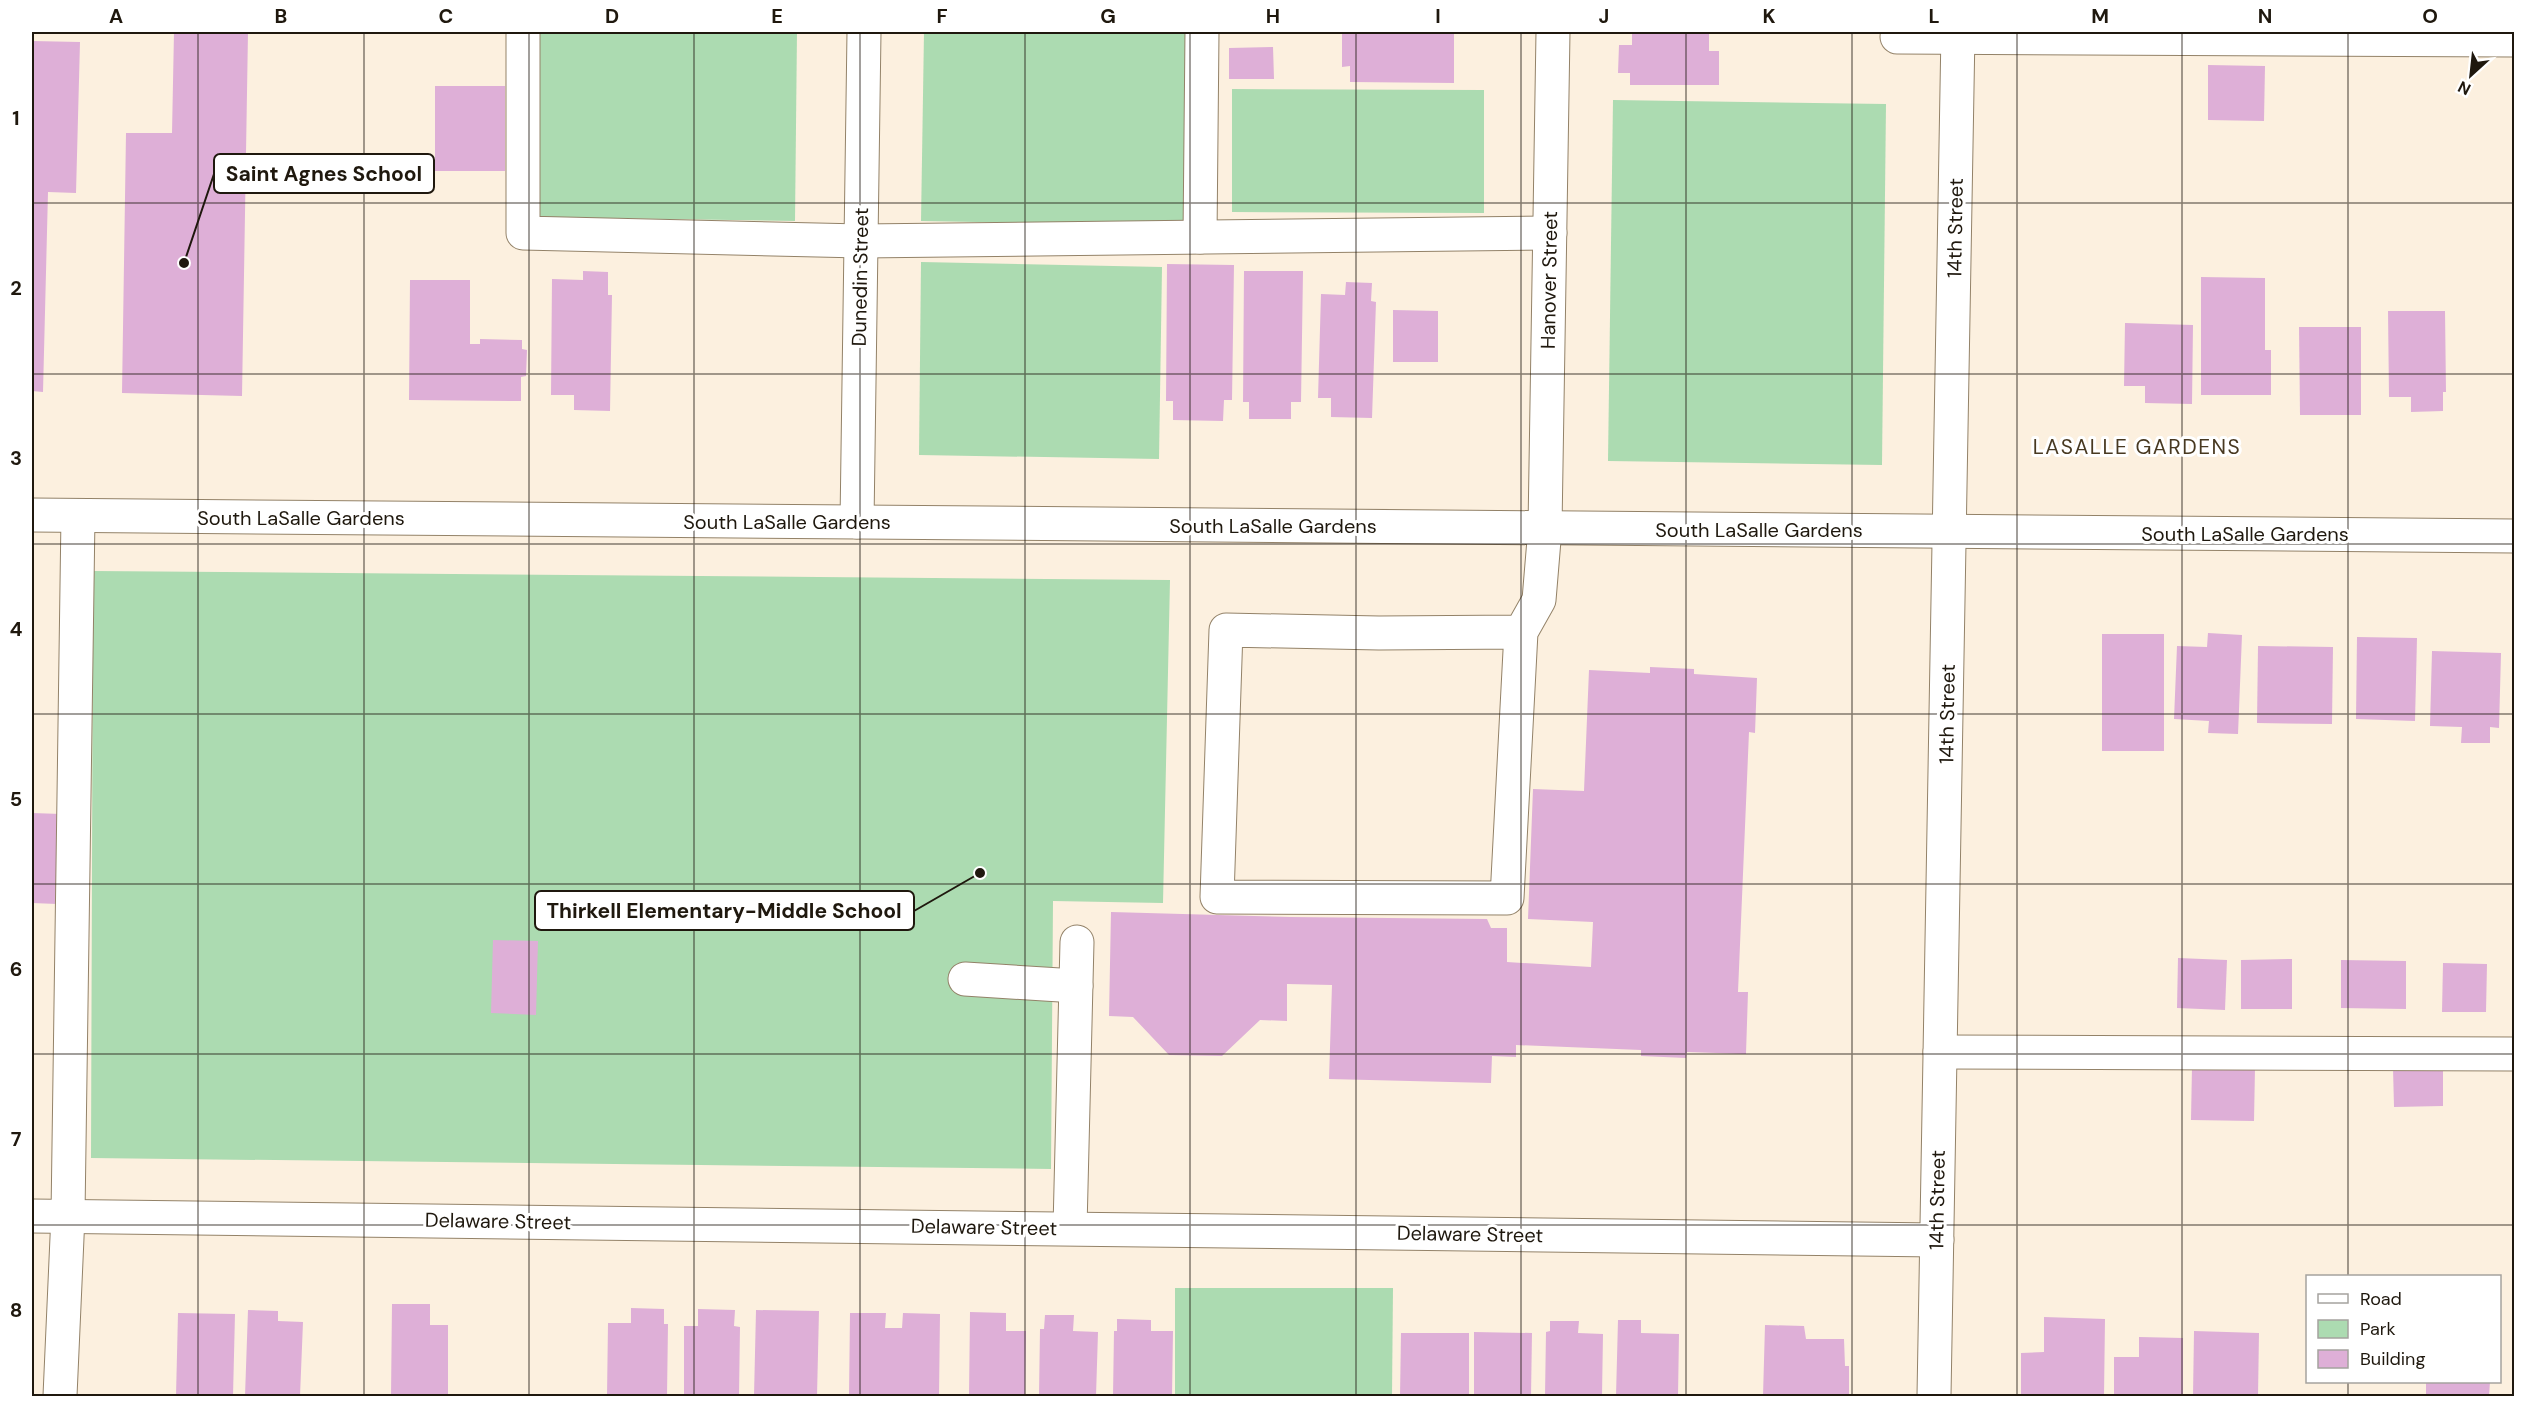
<svg xmlns="http://www.w3.org/2000/svg" width="2546" height="1428" viewBox="0 0 2546 1428" font-family="'DM Sans',sans-serif">
	<style>
		.green { fill: #acdbb1 }
		.building { fill: #deafd7 }
		.lines { fill: none; stroke-linecap: round; stroke-linejoin: round }
		.minor-casing { stroke: #938268; stroke-width: 35 }
		.minor { stroke: #fff; stroke-width: 33 }
		.grid { fill: none; stroke: #1f180e; stroke-width: 1.5; stroke-opacity: 0.55 }
		.labels { text-anchor: middle; dominant-baseline: central; stroke-width: 6; stroke-linejoin: round; paint-order: stroke }
		.street-label { font-size: 20px; fill: #1f180e; stroke: #fff }
		.neighbourhood-label { font-size: 21px; letter-spacing: 1.5px; fill: #483921; stroke: #fff }
		.leader { fill: none; stroke: #1f180e; stroke-width: 2 }
		.callout-dot { fill: #1f180e; stroke: #fff; stroke-width: 2 }
		.callout { fill: #fff; stroke: #1f180e; stroke-width: 2 }
		.callout-label { font-size: 21px; text-anchor: middle; font-weight: bold; fill: #1f180e }
		.neatline { fill: none; stroke: #1f180e; stroke-width: 2 }
		.grid-label { font-size: 20px; text-anchor: middle; font-weight: bold; fill: #1f180e }
	</style>
	<rect width="100%" height="100%" fill="#fcf0df"/>
	<g class="green">
		<polygon points="537,32 797,32 795,221 535,217"/>
		<polygon points="924,32 1189,32 1186,226 921,221"/>
		<polygon points="1232,89 1484,90 1484,213 1232,212"/>
		<polygon points="1613,100 1886,104 1882,465 1608,461"/>
		<polygon points="921,262 1162,267 1159,459 919,455"/>
		<polygon points="93,571 1170,580 1163,903 1053,901 1051,1169 91,1158"/>
		<polygon points="1175,1288 1393,1288 1392,1396 1175,1396"/>
	</g>
	<g class="building">
		<polygon points="174,32 248,32 242,396 122,393 126,133 172,133"/>
		<polygon points="1342,32 1454,32 1454,83 1350,82 1350,66 1342,67"/>
		<polygon points="1632,32 1709,32 1709,51 1719,51 1719,85 1630,85 1630,73 1618,73 1619,45 1632,45"/>
		<polygon points="32,41 80,42 76,193 48,192 43,392 32,391"/>
		<polygon points="1273,47 1274,79 1229,79 1229,48"/>
		<polygon points="2208,65 2265,66 2264,121 2208,120"/>
		<rect x="435" y="86" width="70" height="85"/>
		<polygon points="1167,264 1234,265 1232,400 1224,400 1223,421 1173,420 1173,401 1166,401"/>
		<polygon points="583,271 608,272 608,295 612,295 610,411 574,410 574,395 551,395 552,279 583,280"/>
		<polygon points="1244,271 1303,271 1301,402 1291,402 1291,419 1249,419 1249,402 1243,402"/>
		<polygon points="2201,277 2265,278 2265,350 2271,350 2271,395 2201,395"/>
		<polygon points="410,280 470,280 470,344 480,344 480,339 522,340 522,349 527,350 526,376 521,377 521,401 409,400"/>
		<polygon points="1346,282 1372,283 1371,301 1376,302 1372,418 1331,417 1331,398 1318,398 1321,294 1345,295"/>
		<polygon points="1393,310 1438,311 1438,362 1393,362"/>
		<polygon points="2388,311 2445,311 2446,392 2443,392 2443,411 2411,412 2411,397 2389,397"/>
		<polygon points="2125,323 2193,325 2192,404 2145,403 2145,386 2124,386"/>
		<polygon points="2299,327 2361,327 2361,415 2300,415"/>
		<polygon points="2208,633 2242,635 2238,734 2208,733 2209,721 2174,719 2177,646 2207,647"/>
		<rect x="2102" y="634" width="62" height="117"/>
		<polygon points="2357,637 2417,638 2415,721 2356,719"/>
		<polygon points="2258,646 2333,647 2332,724 2257,723"/>
		<polygon points="2432,651 2501,653 2499,728 2490,727 2490,743 2461,743 2462,727 2430,726"/>
		<polygon points="1650,667 1694,669 1694,674 1757,678 1755,733 1749,732 1738,992 1748,992 1746,1054 1687,1052 1686,1058 1641,1056 1641,1050 1516,1045 1516,1057 1492,1056 1491,1083 1329,1079 1332,985 1287,984 1287,1021 1260,1020 1222,1056 1169,1055 1133,1017 1109,1016 1111,912 1290,917 1487,919 1491,928 1507,928 1507,962 1591,967 1593,922 1528,919 1533,789 1584,791 1589,670 1650,673"/>
		<polygon points="32,813 61,814 57,904 32,903"/>
		<polygon points="493,940 538,941 536,1015 491,1013"/>
		<polygon points="2178,958 2227,960 2225,1010 2177,1008"/>
		<polygon points="2292,959 2292,1009 2241,1009 2241,960"/>
		<polygon points="2341,960 2406,961 2406,1009 2341,1008"/>
		<polygon points="2443,963 2487,964 2486,1012 2442,1012"/>
		<polygon points="2192,1066 2255,1068 2254,1121 2191,1120"/>
		<polygon points="2393,1068 2443,1068 2443,1106 2394,1107"/>
		<polygon points="392,1304 430,1304 430,1325 448,1325 448,1396 391,1396"/>
		<polygon points="631,1308 664,1309 664,1324 668,1324 667,1396 607,1396 608,1323 631,1323"/>
		<polygon points="698,1309 735,1310 734,1326 740,1327 739,1396 684,1396 684,1326 698,1326"/>
		<polygon points="248,1310 278,1311 278,1321 303,1322 300,1396 245,1396"/>
		<polygon points="756,1310 819,1311 817,1396 754,1396"/>
		<polygon points="970,1312 1006,1313 1006,1331 1026,1331 1025,1396 969,1396"/>
		<polygon points="178,1313 235,1314 233,1396 176,1396"/>
		<polygon points="850,1313 886,1313 885,1328 902,1328 903,1313 940,1314 939,1396 849,1396"/>
		<polygon points="1045,1315 1074,1315 1073,1331 1098,1332 1096,1396 1039,1396 1040,1329 1044,1329"/>
		<polygon points="2044,1317 2105,1319 2104,1396 2021,1396 2021,1353 2044,1352"/>
		<polygon points="1117,1319 1151,1320 1151,1331 1173,1331 1172,1396 1113,1396 1114,1331 1117,1331"/>
		<polygon points="1618,1320 1641,1320 1641,1333 1679,1334 1678,1396 1616,1396"/>
		<polygon points="1550,1321 1579,1321 1578,1333 1603,1334 1602,1396 1545,1396 1546,1332 1550,1331"/>
		<polygon points="1765,1325 1804,1326 1806,1339 1844,1339 1845,1366 1849,1366 1849,1396 1763,1396"/>
		<polygon points="2194,1331 2259,1333 2258,1396 2193,1396"/>
		<polygon points="1474,1332 1532,1333 1531,1396 1474,1396"/>
		<polygon points="1401,1333 1469,1333 1469,1396 1400,1396"/>
		<polygon points="2139,1337 2183,1338 2183,1396 2114,1396 2114,1357 2139,1357"/>
		<polygon points="2426,1382 2490,1382 2489,1396 2426,1396"/>
	</g>
	<g class="lines">
		<g class="minor-casing">
			<g id="minor">
				<polyline points="523,32 523,233 861,241 1550,233"/>
				<polyline points="1897,37 2514,40"/>
				<polyline points="1200,237 1202,32"/>
				<polyline points="32,515 2514,536"/>
				<polyline points="857,522 864,32"/>
				<polyline points="1521,632 1379,633 1226,630 1217,897 1507,898 1521,632 1539,600 1545,528 1553,32"/>
				<polyline points="965,979 1076,986"/>
				<polyline points="1940,1052 2514,1054"/>
				<polyline points="32,1216 1937,1240"/>
				<polyline points="1070,1228 1077,942"/>
				<polyline points="60,1396 68,1215 78,516"/>
				<polyline points="1934,1396 1958,32"/>
			</g>
		</g>
		<use href="#minor" class="minor"/>
	</g>
	<path class="grid" d="M198,32v1364M364,32v1364M529,32v1364M694,32v1364M860,32v1364M1025,32v1364M1190,32v1364M1356,32v1364M1521,32v1364M1686,32v1364M1852,32v1364M2017,32v1364M2182,32v1364M2348,32v1244M32,203h2482M32,374h2482M32,544h2482M32,714h2482M32,884h2482M32,1054h2482M32,1225h2482M2348,1382v14"/>
	<g class="labels">
		<g class="street-label">
			<text transform="translate(1955 228) rotate(-89)">14th Street</text>
			<text transform="translate(860 277) rotate(-89)">Dunedin Street</text>
			<text transform="translate(1549 280) rotate(-89)">Hanover Street</text>
			<text x="301" y="518">South LaSalle Gardens</text>
			<text x="787" y="522">South LaSalle Gardens</text>
			<text x="1273" y="526">South LaSalle Gardens</text>
			<text x="1759" y="530">South LaSalle Gardens</text>
			<text x="2245" y="534">South LaSalle Gardens</text>
			<text transform="translate(1947 714) rotate(-89)">14th Street</text>
			<text transform="translate(1937 1200) rotate(-89)">14th Street</text>
			<text transform="translate(498 1221) rotate(1)">Delaware Street</text>
			<text transform="translate(984 1227) rotate(1)">Delaware Street</text>
			<text transform="translate(1470 1234) rotate(1)">Delaware Street</text>
		</g>
		<g class="neighbourhood-label">
			<text x="2137" y="447">LASALLE GARDENS</text>
		</g>
	</g>
	<path class="leader" d="M184 263L214 174M980 873L914 911"/>
	<g class="callout-dot">
		<circle cx="184" cy="263" r="6"/>
		<circle cx="980" cy="873" r="6"/>
	</g>
	<g class="callout">
		<rect x="214" y="154" width="220" height="39" rx="6"/>
		<rect x="535" y="891" width="379" height="39" rx="6"/>
	</g>
	<g class="callout-label">
		<text x="324" y="181">Saint Agnes School</text>
		<text x="724" y="918">Thirkell Elementary-Middle School</text>
	</g>
	<rect width="2546" height="1428" fill="none" stroke="#ffffff" stroke-width="66"/>
	<rect x="2306" y="1275" width="195" height="108" fill="#ffffff" stroke="#a5a39f" stroke-width="1.5"/>
	<rect x="2318" y="1294" width="30" height="9" fill="#ffffff" stroke="#a5a39f" stroke-width="1.5"/>
	<text x="2360" y="1305" font-size="18" fill="#1f180e">Road</text>
	<rect x="2318" y="1320" width="30" height="18" fill="#acdbb1" stroke="#a5a39f" stroke-width="1.5"/>
	<text x="2360" y="1335" font-size="18" fill="#1f180e">Park</text>
	<rect x="2318" y="1350" width="30" height="18" fill="#deafd7" stroke="#a5a39f" stroke-width="1.5"/>
	<text x="2360" y="1365" font-size="18" fill="#1f180e">Building</text>
	<g transform="translate(2471 75) rotate(207)" stroke="#ffffff" stroke-width="4.5" paint-order="stroke">
	<path d="M0-4.5L10 22L0 15L-10 22Z" fill="#1f180e"/>
	<text y="-9" font-size="16" font-weight="bold" text-anchor="middle" fill="#1f180e">N</text>
	</g>
	<rect x="33" y="33" width="2480" height="1362" class="neatline"/>
	<g class="grid-label">
		<text x="116" y="23">A</text>
		<text x="281" y="23">B</text>
		<text x="446" y="23">C</text>
		<text x="612" y="23">D</text>
		<text x="777" y="23">E</text>
		<text x="942" y="23">F</text>
		<text x="1108" y="23">G</text>
		<text x="1273" y="23">H</text>
		<text x="1438" y="23">I</text>
		<text x="1604" y="23">J</text>
		<text x="1769" y="23">K</text>
		<text x="1934" y="23">L</text>
		<text x="2100" y="23">M</text>
		<text x="2265" y="23">N</text>
		<text x="2430" y="23">O</text>
		<text x="16" y="125">1</text>
		<text x="16" y="295">2</text>
		<text x="16" y="465">3</text>
		<text x="16" y="636">4</text>
		<text x="16" y="806">5</text>
		<text x="16" y="976">6</text>
		<text x="16" y="1146">7</text>
		<text x="16" y="1317">8</text>
	</g>
</svg>
